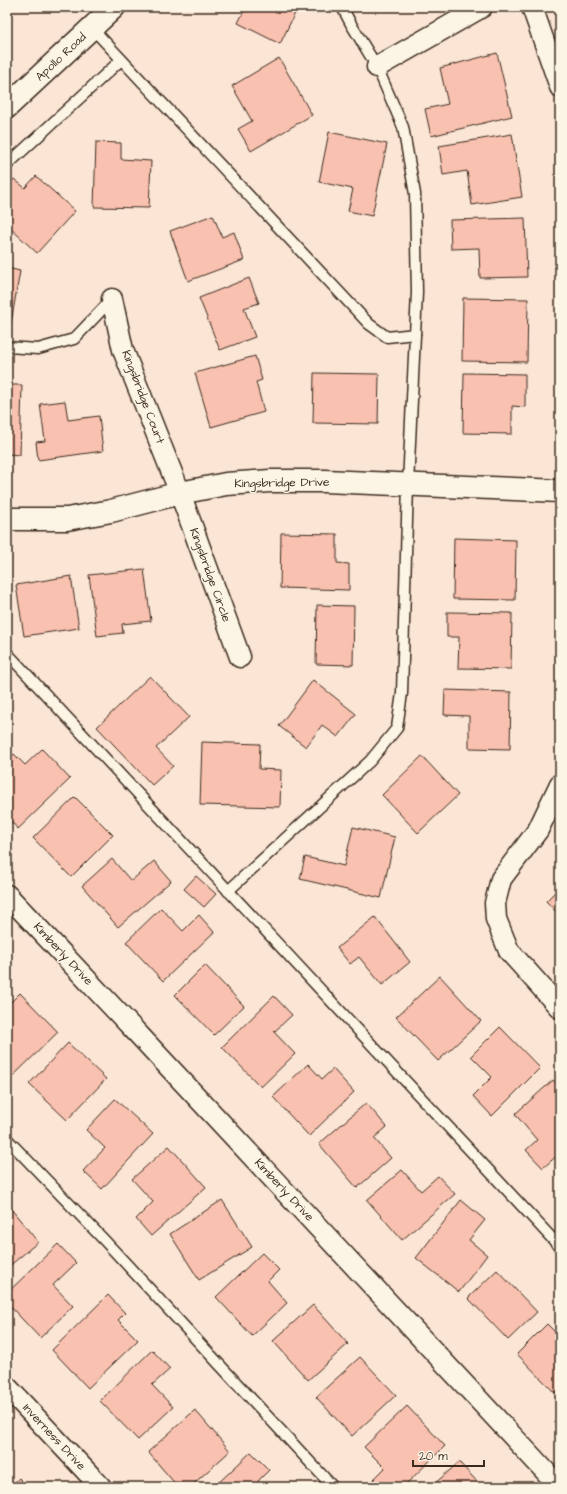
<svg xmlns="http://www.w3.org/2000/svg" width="567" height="1494" viewBox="0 0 567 1494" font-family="'Architects Daughter',sans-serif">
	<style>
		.building { fill: #f9c1af; stroke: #3b2a1e }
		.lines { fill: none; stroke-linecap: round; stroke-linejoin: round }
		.lane-casing { stroke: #3b2a1e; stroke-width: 13 }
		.street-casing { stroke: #3b2a1e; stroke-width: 23 }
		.secondary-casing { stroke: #3b2a1e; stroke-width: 25 }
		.lane { stroke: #fcf5e5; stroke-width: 10 }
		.street { stroke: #fcf5e5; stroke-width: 20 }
		.secondary { stroke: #fcf5e5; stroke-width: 22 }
		.labels { text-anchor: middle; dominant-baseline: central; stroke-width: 3; stroke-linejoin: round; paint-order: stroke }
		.street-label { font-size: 12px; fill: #3b2a1e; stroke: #fcf5e5 }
	</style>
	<rect width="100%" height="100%" fill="#fbe5d5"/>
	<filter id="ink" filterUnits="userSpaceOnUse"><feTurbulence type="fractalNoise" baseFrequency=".025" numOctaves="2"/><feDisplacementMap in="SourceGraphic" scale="8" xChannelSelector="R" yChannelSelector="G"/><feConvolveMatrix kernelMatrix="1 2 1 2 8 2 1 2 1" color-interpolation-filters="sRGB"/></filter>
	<g filter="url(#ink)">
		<g class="building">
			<polygon points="246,7 298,7 280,44 238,23"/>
			<polygon points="497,53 512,116 431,136 425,109 448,104 440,68"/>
			<polygon points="279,58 312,115 251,151 238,129 252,121 232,86"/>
			<polygon points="329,132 387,144 372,216 348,211 353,189 319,182"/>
			<polygon points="512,134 522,197 472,205 467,171 443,175 439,146"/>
			<polygon points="96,142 121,143 121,159 151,161 149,208 94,207"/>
			<polygon points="36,176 75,211 37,253 7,225 7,187 14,179 25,188"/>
			<polygon points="213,215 222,237 234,232 244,260 188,281 170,231"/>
			<polygon points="525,218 527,277 480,278 479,248 451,249 450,220"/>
			<polygon points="7,268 20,271 11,323 7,322"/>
			<polygon points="249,278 259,303 244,308 255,337 220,350 199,298"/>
			<polygon points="463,298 528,299 527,362 462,361"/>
			<polygon points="255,356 262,380 256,382 264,412 211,427 195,373"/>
			<polygon points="314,373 379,374 378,424 313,423"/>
			<polygon points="464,373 525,374 525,407 512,406 512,434 463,433"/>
			<polygon points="7,385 22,385 20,455 7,454"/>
			<polygon points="65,401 68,420 99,416 103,451 38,460 36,442 45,441 40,404"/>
			<polygon points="281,533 337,534 337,563 349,564 349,590 280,588"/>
			<polygon points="454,538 516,540 515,600 453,599"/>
			<polygon points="144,569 151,621 122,624 123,633 97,636 89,575"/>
			<polygon points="71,576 79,628 24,636 16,585"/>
			<polygon points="317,605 354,606 353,665 316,664"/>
			<polygon points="447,612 512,613 511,669 458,668 459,637 447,637"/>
			<polygon points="150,676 189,717 156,748 173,766 152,785 97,727"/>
			<polygon points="313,680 356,714 338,737 322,725 306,747 279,726"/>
			<polygon points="445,690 511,692 510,749 469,748 469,716 444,715"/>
			<polygon points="202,742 260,744 259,769 281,770 280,807 200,805"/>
			<polygon points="42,749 70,779 18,829 7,817 7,761 14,754 25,765"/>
			<polygon points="422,756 458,795 418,833 382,795"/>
			<polygon points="75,797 113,835 71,877 33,838"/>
			<polygon points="353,827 395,837 381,898 300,879 305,857 344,866"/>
			<polygon points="112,859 131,881 154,861 171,881 118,927 82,886"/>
			<polygon points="196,876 216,894 204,907 184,889"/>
			<polygon points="560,887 560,916 546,901"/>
			<polygon points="161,908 183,931 199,915 214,932 163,981 126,942"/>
			<polygon points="375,917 410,962 382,985 359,957 350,964 337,948"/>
			<polygon points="205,965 244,1006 214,1035 175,995"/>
			<polygon points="440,976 481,1021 438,1061 396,1017"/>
			<polygon points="20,993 58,1032 7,1082 7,1006"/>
			<polygon points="274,996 292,1015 274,1032 295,1054 261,1087 222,1047"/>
			<polygon points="500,1027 540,1068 492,1116 473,1096 492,1077 471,1056"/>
			<polygon points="68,1043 106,1079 67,1120 29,1084"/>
			<polygon points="308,1064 322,1079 333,1069 354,1092 309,1136 273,1097"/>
			<polygon points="553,1080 560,1088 560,1153 543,1168 526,1150 537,1140 515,1114"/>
			<polygon points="115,1099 153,1134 102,1189 83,1171 105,1148 86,1130"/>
			<polygon points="366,1103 387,1127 374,1138 391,1158 357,1188 319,1144"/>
			<polygon points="169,1146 206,1187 151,1236 136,1219 153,1202 132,1179"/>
			<polygon points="402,1170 421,1191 438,1176 455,1194 402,1240 367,1200"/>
			<polygon points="222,1200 252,1247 199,1280 170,1234"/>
			<polygon points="461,1200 485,1220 469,1240 487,1255 459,1292 416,1258"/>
			<polygon points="7,1204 38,1242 7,1268"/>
			<polygon points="58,1244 76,1263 53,1285 73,1306 40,1338 7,1303 7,1293"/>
			<polygon points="262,1253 279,1270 268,1281 287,1303 252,1336 216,1297"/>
			<polygon points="497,1270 537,1312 508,1340 468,1298"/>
			<polygon points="108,1295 125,1313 118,1320 138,1340 88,1388 52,1350"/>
			<polygon points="313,1305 348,1344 308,1380 273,1341"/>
			<polygon points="547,1324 560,1337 560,1388 555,1393 517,1354"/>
			<polygon points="152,1350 170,1369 152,1385 173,1407 138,1440 100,1401"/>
			<polygon points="360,1357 396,1395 352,1436 316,1397"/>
			<polygon points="407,1406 445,1446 403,1487 378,1487 372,1481 385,1468 364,1447"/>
			<polygon points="195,1410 230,1451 190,1487 178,1487 148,1452"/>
			<polygon points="251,1452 269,1470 258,1481 264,1487 214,1487"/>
			<polygon points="459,1462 482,1487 431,1487"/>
			<polygon points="19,1478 27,1487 10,1487"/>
		</g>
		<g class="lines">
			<g class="lane-casing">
				<g id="lane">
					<polyline points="92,28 369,324 387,337 415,334"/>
					<polyline points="7,165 121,60"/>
					<polyline points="7,347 38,349 74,339 112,299"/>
					<polyline points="7,653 560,1247"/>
					<polyline points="228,891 370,761 397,728 402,693 408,485 417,292 415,194 403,127 377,67 351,24 342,7"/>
					<polyline points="7,1139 105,1241 333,1487"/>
				</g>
			</g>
			<g class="street-casing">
				<g id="street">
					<polyline points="532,7 560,87"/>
					<polyline points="377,67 482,7"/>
					<polyline points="112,299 123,350 180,493 240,657"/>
					<polyline points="560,784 538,830 501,879 495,903 496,919 509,951 560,1008"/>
					<polyline points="7,895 140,1036 560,1487"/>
					<polyline points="7,1387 101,1487"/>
				</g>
			</g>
			<g class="secondary-casing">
				<g id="secondary">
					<polyline points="7,107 114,7"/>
					<polyline points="7,519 67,519 111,511 180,493 226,484 270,481 324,481 560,491"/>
				</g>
			</g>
			<use href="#lane" class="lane"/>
			<use href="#street" class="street"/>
			<use href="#secondary" class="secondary"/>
		</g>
	</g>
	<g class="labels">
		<g class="street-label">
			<text transform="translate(61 57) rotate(-43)">Apollo Road</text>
			<text transform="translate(143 397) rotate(69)">Kingsbridge Court</text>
			<text transform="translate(282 483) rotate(-1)">Kingsbridge Drive</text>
			<text transform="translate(210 575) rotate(70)">Kingsbridge Circle</text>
			<text transform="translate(63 954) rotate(47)">Kimberly Drive</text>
			<text transform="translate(284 1190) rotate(47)">Kimberly Drive</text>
			<text transform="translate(54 1437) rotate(47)">Inverness Drive</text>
		</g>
	</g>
	<rect width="567" height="1494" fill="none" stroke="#fcf5e5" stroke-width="24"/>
	<rect x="12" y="12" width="543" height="1470" fill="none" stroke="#3b2a1e" stroke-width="1.5" filter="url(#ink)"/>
	<path d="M413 1460v6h71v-6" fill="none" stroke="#3b2a1e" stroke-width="2"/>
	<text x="419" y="1460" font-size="12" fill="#3b2a1e" stroke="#fcf5e5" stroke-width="3" paint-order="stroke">20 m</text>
</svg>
